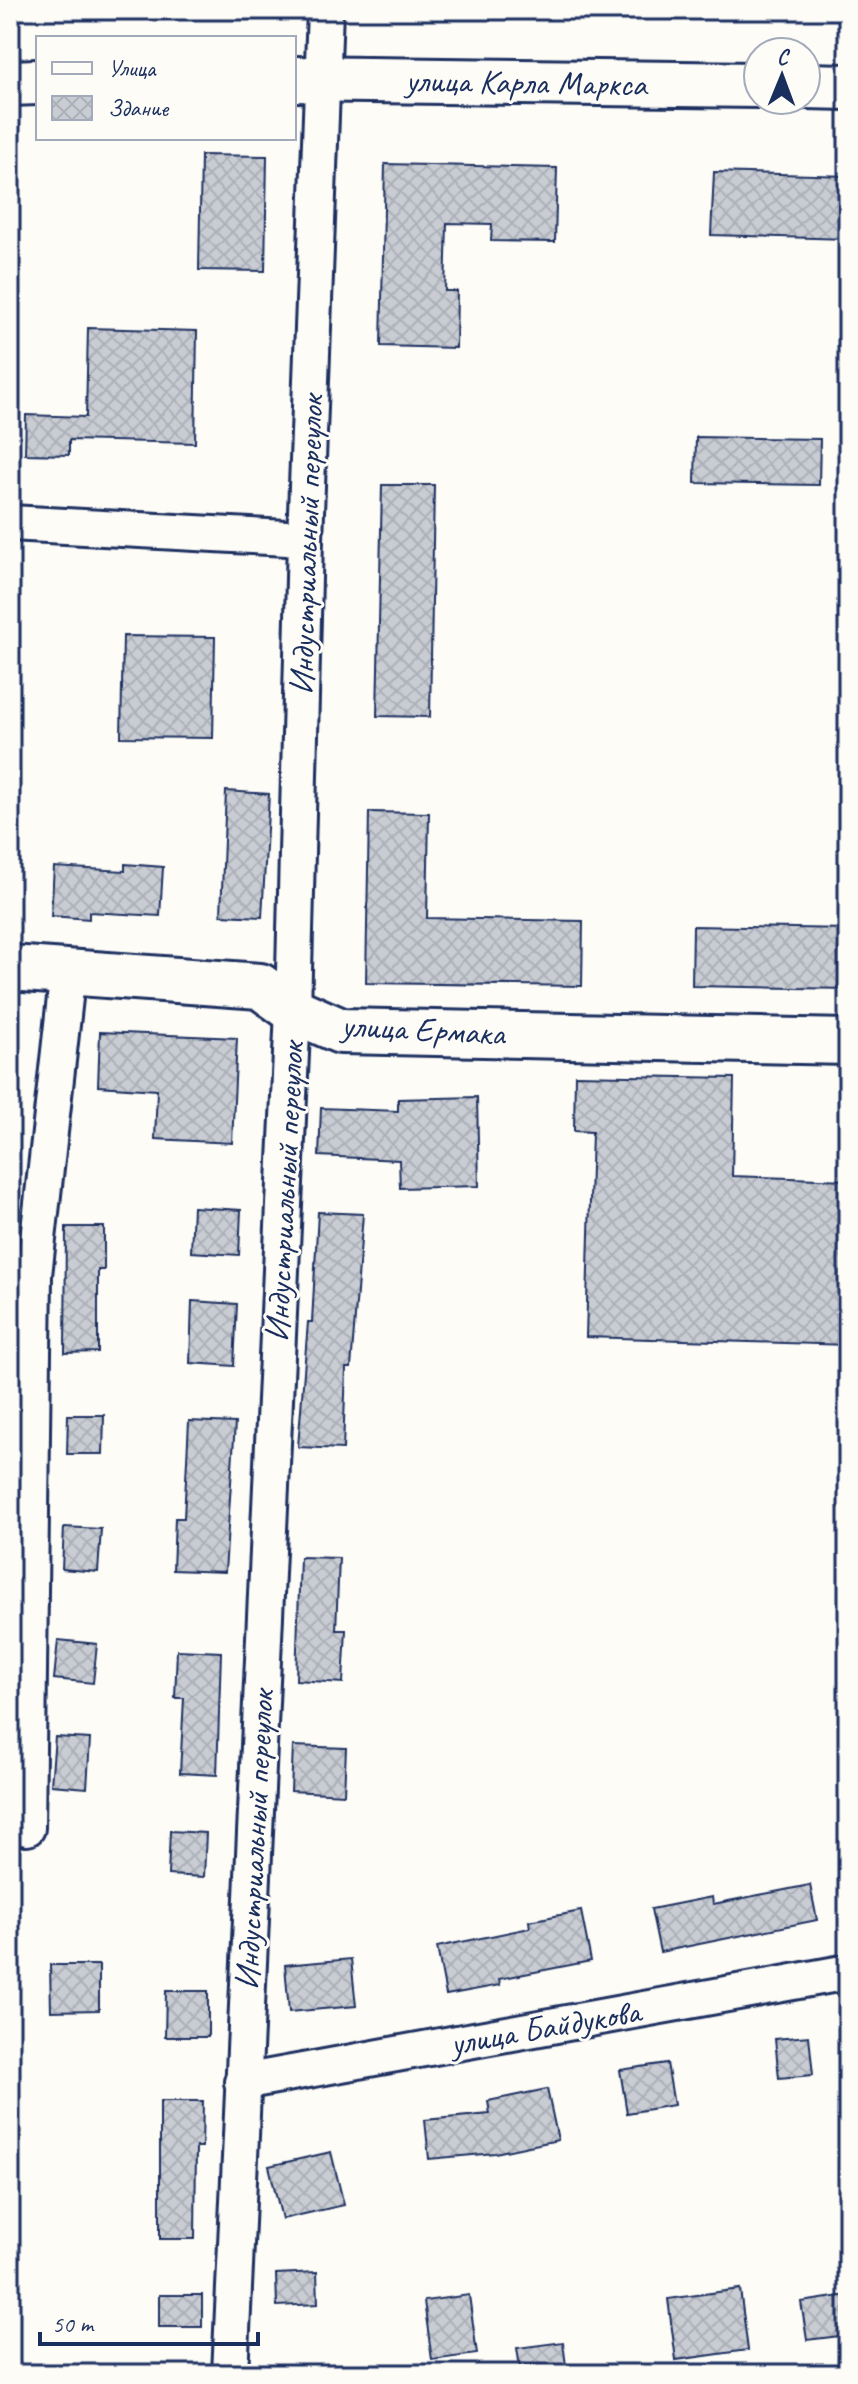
<svg xmlns="http://www.w3.org/2000/svg" width="858" height="2384" viewBox="0 0 858 2384" font-family="Caveat,sans-serif">
	<style>
		.building { fill: url(#building-cross-hatch); stroke: #1b2f5e; stroke-width: 2 }
		.lines { fill: none; stroke-linecap: round; stroke-linejoin: round }
		.street-casing { stroke: #1b2f5e; stroke-width: 40 }
		.secondary-casing { stroke: #1b2f5e; stroke-width: 50 }
		.street { stroke: #fdfcf7; stroke-width: 34 }
		.secondary { stroke: #fdfcf7; stroke-width: 44 }
		.labels { text-anchor: middle; dominant-baseline: central; stroke-width: 6; stroke-linejoin: round; paint-order: stroke }
		.street-label { font-size: 34px; fill: #1b2f5e; stroke: #fdfcf7 }
	</style>
	<defs>
		<pattern id="building-cross-hatch" width="8" height="8" patternUnits="userSpaceOnUse" patternTransform="scale(2)"><rect width="8" height="8" fill="#c9ccd3"/><path d="M0 0l8 8M0 8l8-8" fill="none" stroke="#acb0b8"/></pattern>
	</defs>
	<rect width="100%" height="100%" fill="#fdfcf7"/>
	<filter id="ink" filterUnits="userSpaceOnUse"><feTurbulence type="fractalNoise" baseFrequency=".0125" numOctaves="2"/><feDisplacementMap in="SourceGraphic" scale="16" xChannelSelector="R" yChannelSelector="G"/><feConvolveMatrix kernelMatrix="1 2 1 2 8 2 1 2 1" color-interpolation-filters="sRGB"/></filter>
	<g filter="url(#ink)">
		<g class="building">
			<polygon points="201,155 267,156 265,271 199,270"/>
			<polygon points="385,164 557,168 555,242 491,241 492,224 447,223 445,291 457,291 456,348 381,346"/>
			<polygon points="714,172 848,176 848,239 711,235"/>
			<polygon points="88,328 197,331 195,443 69,440 69,455 25,454 26,415 86,417"/>
			<polygon points="696,437 820,439 819,485 695,483"/>
			<polygon points="382,485 434,485 430,717 377,716"/>
			<polygon points="123,636 215,637 213,738 121,737"/>
			<polygon points="226,791 269,794 262,917 221,915"/>
			<polygon points="369,812 429,813 427,918 583,921 582,986 366,983"/>
			<polygon points="125,864 163,867 160,916 89,912 89,919 51,916 54,867 125,871"/>
			<polygon points="693,926 848,929 848,989 692,986"/>
			<polygon points="100,1032 237,1038 232,1143 155,1139 157,1090 98,1086"/>
			<polygon points="575,1075 734,1078 732,1176 848,1180 848,1345 586,1337 592,1132 574,1131"/>
			<polygon points="477,1097 479,1186 400,1188 399,1160 319,1156 321,1108 398,1111 398,1099"/>
			<polygon points="193,1207 241,1210 239,1255 191,1252"/>
			<polygon points="318,1212 363,1214 351,1368 346,1368 343,1449 298,1447 308,1322 312,1322"/>
			<polygon points="66,1227 104,1227 104,1270 98,1270 98,1352 65,1353"/>
			<polygon points="192,1301 237,1304 234,1366 190,1363"/>
			<polygon points="68,1415 104,1415 103,1454 67,1454"/>
			<polygon points="189,1421 235,1423 225,1572 173,1570 175,1518 184,1518"/>
			<polygon points="64,1527 101,1529 98,1572 62,1569"/>
			<polygon points="300,1557 339,1558 336,1630 346,1630 343,1683 296,1680"/>
			<polygon points="58,1640 97,1644 93,1683 54,1679"/>
			<polygon points="177,1650 221,1652 217,1775 180,1773 184,1698 175,1698"/>
			<polygon points="55,1737 90,1739 87,1788 51,1785"/>
			<polygon points="293,1746 346,1748 344,1794 291,1791"/>
			<polygon points="170,1831 206,1833 204,1877 168,1875"/>
			<polygon points="810,1885 817,1920 660,1952 651,1909 712,1897 713,1904"/>
			<polygon points="581,1911 591,1961 499,1979 500,1985 446,1995 437,1947 530,1928 529,1921"/>
			<polygon points="351,1959 356,2006 289,2012 285,1965"/>
			<polygon points="50,1965 99,1965 99,2010 51,2011"/>
			<polygon points="166,1991 208,1991 208,2037 165,2037"/>
			<polygon points="809,2036 813,2075 779,2078 775,2039"/>
			<polygon points="667,2063 674,2105 627,2113 620,2070"/>
			<polygon points="547,2089 558,2140 495,2153 429,2159 425,2120 490,2114 488,2101"/>
			<polygon points="160,2101 203,2101 202,2147 196,2147 195,2239 160,2239"/>
			<polygon points="331,2152 344,2205 282,2219 269,2166"/>
			<polygon points="317,2272 318,2304 277,2306 276,2274"/>
			<polygon points="740,2289 748,2350 676,2360 668,2299"/>
			<rect x="159" y="2295" width="43" height="32"/>
			<polygon points="469,2295 477,2354 432,2360 424,2301"/>
			<polygon points="848,2295 848,2335 807,2340 801,2302"/>
			<polygon points="563,2342 567,2374 521,2374 517,2348"/>
		</g>
		<g class="lines">
			<g class="street-casing">
				<g id="street">
					<polyline points="10,523 305,539"/>
					<polyline points="27,1828 34,1275 68,971"/>
					<polyline points="242,2082 848,1972"/>
					<polyline points="230,2374 293,1010 305,539 325,10"/>
				</g>
			</g>
			<g class="secondary-casing">
				<g id="secondary">
					<polyline points="294,79 758,85"/>
					<polyline points="10,83 38,82"/>
					<polyline points="806,86 848,87"/>
					<polyline points="10,968 260,986 293,1010 341,1031 848,1042"/>
				</g>
			</g>
			<use href="#street" class="street"/>
			<use href="#secondary" class="secondary"/>
		</g>
	</g>
	<g class="labels">
		<g class="street-label">
			<text transform="translate(526 82) rotate(1)">улица Карла Маркса</text>
			<text transform="translate(306 545) rotate(-88)">Индустриальный переулок</text>
			<text transform="translate(423 1029) rotate(3)">улица Ермака</text>
			<text transform="translate(284 1192) rotate(-87)">Индустриальный переулок</text>
			<text transform="translate(254 1840) rotate(-87)">Индустриальный переулок</text>
			<text transform="translate(545 2027) rotate(-10)">улица Байдукова</text>
		</g>
	</g>
	<rect width="858" height="2384" fill="none" stroke="#fdfcf7" stroke-width="40"/>
	<rect x="20" y="20" width="818" height="2344" fill="none" stroke="#1b2f5e" stroke-width="3" filter="url(#ink)"/>
	<rect x="36" y="36" width="260" height="104" fill="#fdfcf7" stroke="#a3aaba" stroke-width="2"/>
	<rect x="52" y="62" width="40" height="12" fill="#fdfcf7" stroke="#a3aaba" stroke-width="2"/>
	<text x="108" y="76" font-size="24" fill="#1b2f5e">Улица</text>
	<rect x="52" y="96" width="40" height="24" fill="url(#building-cross-hatch)" stroke="#a3aaba" stroke-width="2"/>
	<text x="108" y="116" font-size="24" fill="#1b2f5e">Здание</text>
	<g transform="translate(782 76) rotate(1)"><circle r="38" fill="#fdfcf7" stroke="#a3aaba" stroke-width="2"/>
	<path d="M0-6L14 30L0 20L-14 30Z" fill="#1b2f5e"/>
	<text y="-12" font-size="22" font-weight="bold" text-anchor="middle" fill="#1b2f5e">С</text>
	</g>
	<path d="M40 2332v12h218v-12" fill="none" stroke="#1b2f5e" stroke-width="4"/>
	<text x="52" y="2332" font-size="24" fill="#1b2f5e" stroke="#fdfcf7" stroke-width="6" paint-order="stroke">50 m</text>
</svg>
